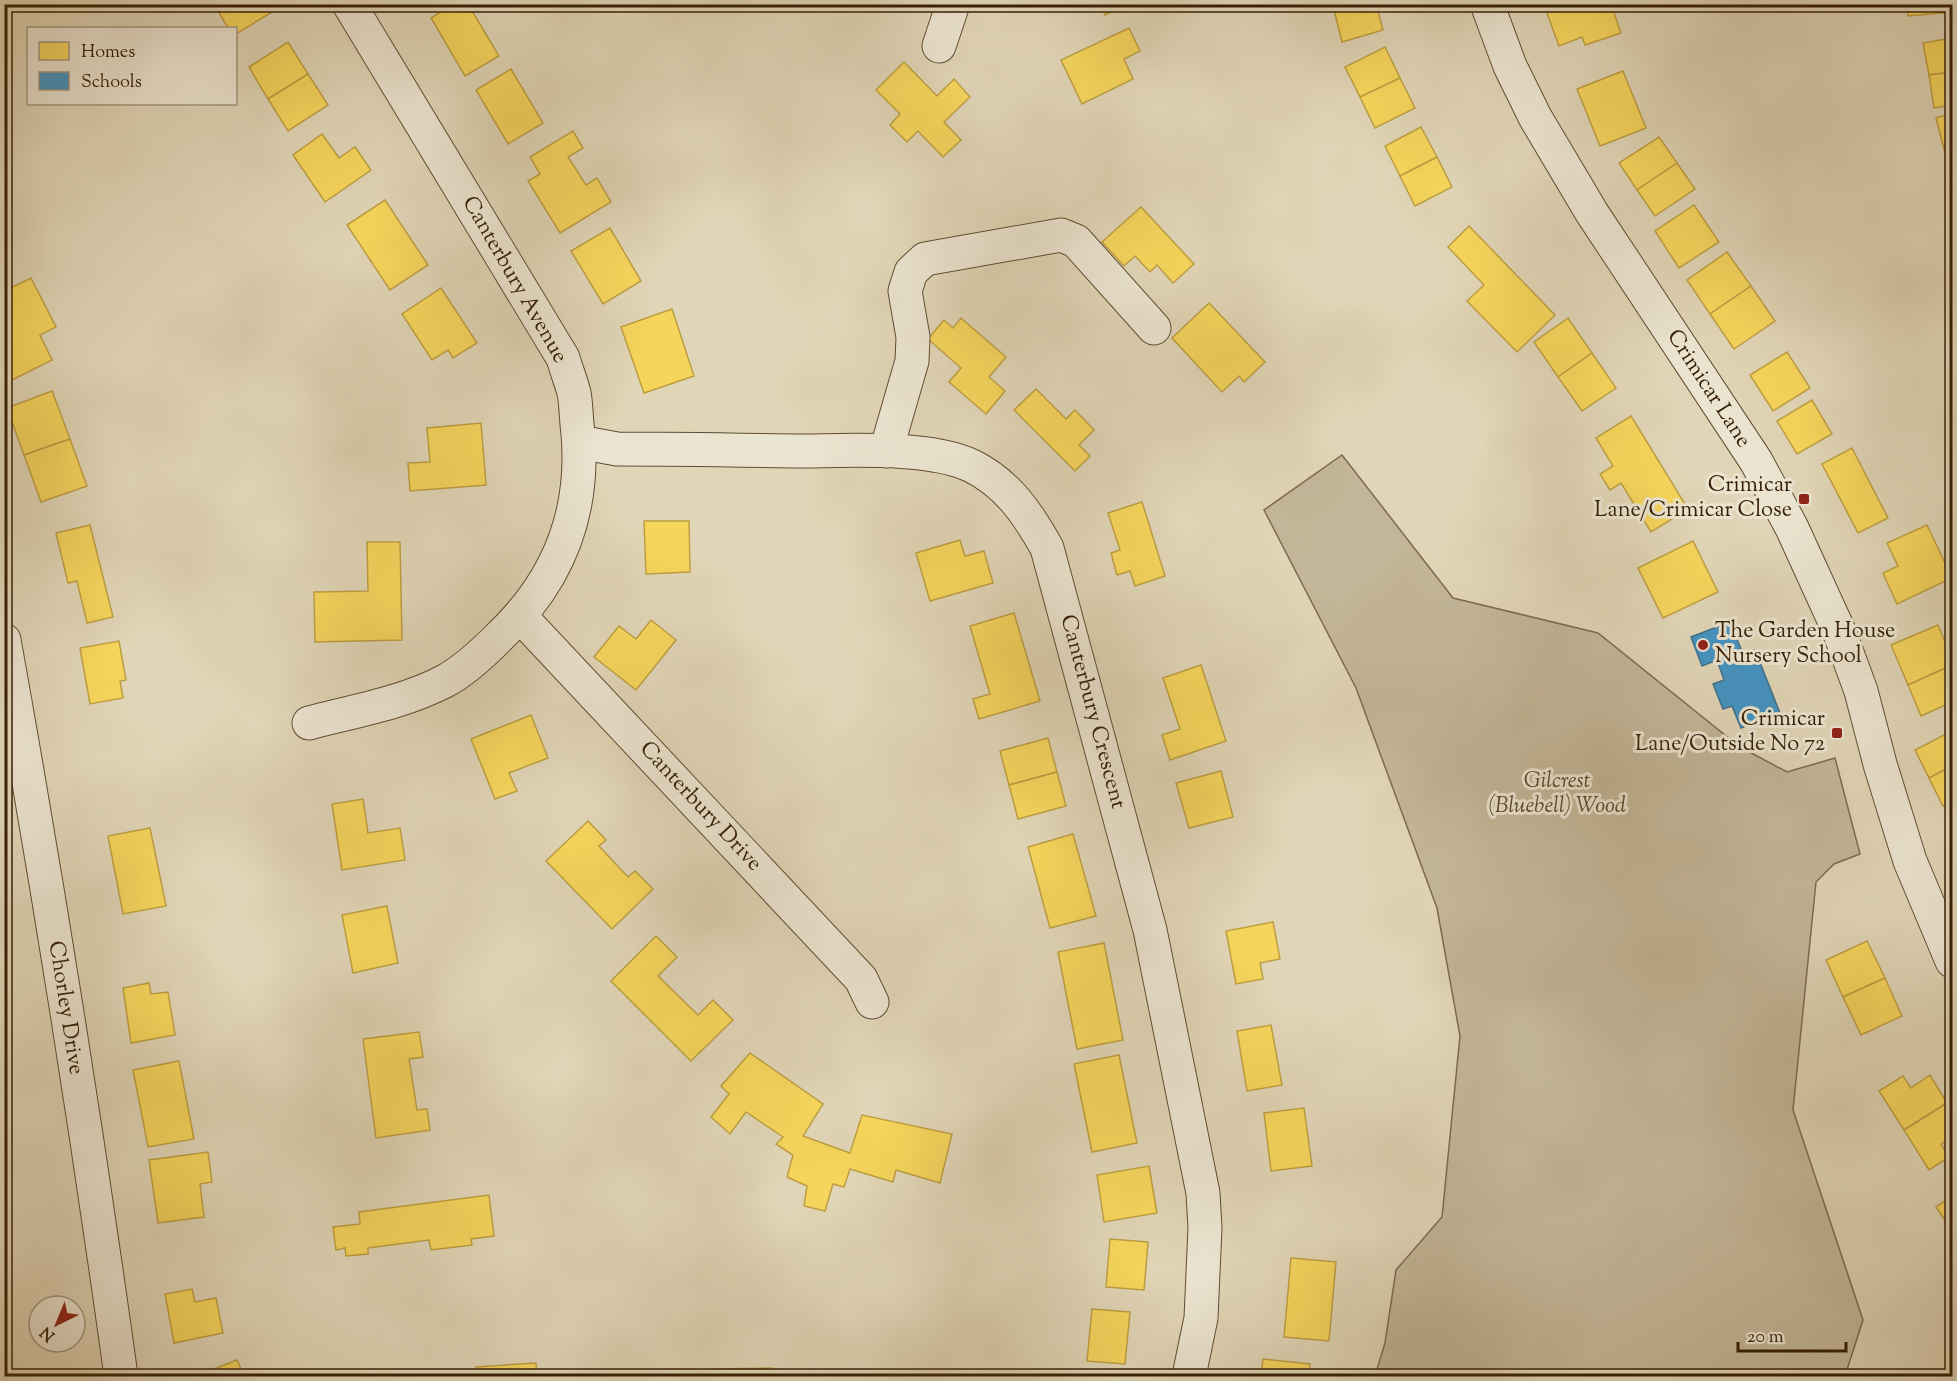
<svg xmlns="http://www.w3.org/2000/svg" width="1957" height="1381" viewBox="0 0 1957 1381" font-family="'Sorts Mill Goudy',serif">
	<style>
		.green { fill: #c3b698; stroke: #7d6b50; stroke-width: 1.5 }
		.homes { fill: #f6d55c; stroke: #bd9f42; stroke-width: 1.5 }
		.schools { fill: #4393c3; stroke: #3f708b; stroke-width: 1.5 }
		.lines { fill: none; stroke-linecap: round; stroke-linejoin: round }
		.minor-casing { stroke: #614d33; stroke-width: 35 }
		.minor { stroke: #ebe4d0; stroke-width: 33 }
		.poi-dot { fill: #8f2418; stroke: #ebe4d0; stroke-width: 2 }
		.labels { text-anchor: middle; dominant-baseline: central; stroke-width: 6; stroke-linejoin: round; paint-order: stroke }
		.street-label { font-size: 22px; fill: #372007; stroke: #ebe4d0 }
		.poi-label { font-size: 22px; fill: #372007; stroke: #ebe4d0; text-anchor: end }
		.park-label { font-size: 22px; font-style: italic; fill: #5a462b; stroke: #ebe4d0 }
	</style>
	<rect width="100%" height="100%" fill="#e0d5b6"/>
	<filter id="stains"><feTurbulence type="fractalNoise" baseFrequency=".00333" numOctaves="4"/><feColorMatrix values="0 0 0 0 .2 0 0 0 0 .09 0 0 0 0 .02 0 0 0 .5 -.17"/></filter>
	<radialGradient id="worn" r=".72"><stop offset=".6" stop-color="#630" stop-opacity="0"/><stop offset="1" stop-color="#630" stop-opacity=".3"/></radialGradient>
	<polygon class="green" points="1342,455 1453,598 1598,633 1740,747 1787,772 1835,758 1860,854 1834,864 1816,882 1793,1110 1863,1320 1845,1376 1375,1376 1385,1343 1396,1270 1442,1217 1460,1036 1437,908 1356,688 1264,510"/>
	<g class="homes">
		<polygon points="214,4 267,4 272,12 236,34 236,28 228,28"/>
		<polygon points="453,4 468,4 499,56 465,76 431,18"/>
		<polygon points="1100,4 1128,4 1105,15"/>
		<polygon points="1356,4 1376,4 1383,30 1342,42 1334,10"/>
		<polygon points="1611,4 1621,33 1585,45 1582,37 1559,46 1544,5"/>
		<polygon points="1906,4 1952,4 1952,12 1908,16"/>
		<polygon points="1129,28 1140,51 1124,59 1133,79 1082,104 1061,60"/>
		<polygon points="1952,38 1952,72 1929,75 1923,43"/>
		<polygon points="288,42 308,74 268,99 249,67"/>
		<polygon points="1385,47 1400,78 1360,97 1345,67"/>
		<polygon points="904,62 937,96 954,79 970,97 944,122 961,140 943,157 918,131 907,142 890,125 900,114 876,90"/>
		<polygon points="511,69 543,123 508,144 476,90"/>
		<polygon points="1623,71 1646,128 1600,146 1577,89"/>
		<polygon points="1952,72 1952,105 1934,108 1929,75"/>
		<polygon points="308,74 328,105 288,131 268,99"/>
		<polygon points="1400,78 1415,108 1375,128 1360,97"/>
		<polygon points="1952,113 1952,147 1944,149 1936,118"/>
		<polygon points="1421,127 1437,157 1400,176 1385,146"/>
		<polygon points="573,131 583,148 568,157 586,185 597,178 611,202 560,233 528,181 540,174 530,157"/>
		<polygon points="322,134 339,158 355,147 371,170 325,202 293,155"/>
		<polygon points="1659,137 1677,163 1637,190 1619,163"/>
		<polygon points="1952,147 1952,179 1944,149"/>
		<polygon points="1437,157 1452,187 1415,206 1400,176"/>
		<polygon points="1677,163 1695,189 1655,216 1637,190"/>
		<polygon points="385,200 428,265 390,290 347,225"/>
		<polygon points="1694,205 1719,242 1679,268 1655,231"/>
		<polygon points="1141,207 1194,264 1173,283 1157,265 1150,272 1135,256 1124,266 1102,242"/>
		<polygon points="1469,226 1555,315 1517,352 1467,301 1484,285 1448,247"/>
		<polygon points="610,228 641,281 603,304 571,251"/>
		<polygon points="1727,252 1751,286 1710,314 1687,280"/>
		<polygon points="31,278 56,327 40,335 52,360 12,380 4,364 4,291"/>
		<polygon points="1751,286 1775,321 1734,349 1710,314"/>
		<polygon points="441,288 477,343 453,358 448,350 432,360 402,314"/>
		<polygon points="1209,303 1265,362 1244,382 1239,376 1222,392 1172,338"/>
		<polygon points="672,309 694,376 644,393 621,327"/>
		<polygon points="961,318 1006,357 989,377 1005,391 986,414 949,382 961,368 928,339 944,320 953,328"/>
		<polygon points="1568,318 1592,353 1558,377 1534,342"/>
		<polygon points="1787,352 1810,388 1773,411 1750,375"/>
		<polygon points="1592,353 1616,388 1582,411 1558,377"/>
		<polygon points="1036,389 1066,419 1075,410 1094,430 1079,445 1090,456 1075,471 1014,410"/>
		<polygon points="52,391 70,439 24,455 7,408"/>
		<polygon points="1812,400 1832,434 1797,454 1777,421"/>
		<polygon points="1631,416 1688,509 1651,532 1621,483 1610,490 1600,474 1613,466 1596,438"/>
		<polygon points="481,423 486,485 410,491 408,463 430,462 427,428"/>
		<polygon points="70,439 87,486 41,502 24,455"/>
		<polygon points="1852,448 1888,518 1858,533 1822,464"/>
		<polygon points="1142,502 1165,576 1135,586 1130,571 1117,575 1111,553 1120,550 1108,513"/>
		<polygon points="644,521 689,521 690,572 646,574"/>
		<polygon points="90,525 113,617 87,623 77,581 68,583 56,533"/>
		<polygon points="1927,525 1952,578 1897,604 1883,573 1898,566 1887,543"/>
		<polygon points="960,540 965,556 984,551 993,583 930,601 916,553"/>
		<polygon points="1693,541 1718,592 1663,618 1638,568"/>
		<polygon points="367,542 400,542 402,640 315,642 314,592 368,591"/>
		<polygon points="1014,613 1040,701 979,719 973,699 990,694 970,626"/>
		<polygon points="651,620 676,640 636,690 594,657 619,626 636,639"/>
		<polygon points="1938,625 1952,659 1952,665 1908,685 1891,645"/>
		<polygon points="119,641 126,680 120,681 123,698 90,704 80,648"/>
		<polygon points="1201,665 1226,741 1170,760 1162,735 1180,729 1163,678"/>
		<polygon points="1952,665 1952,702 1921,716 1908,685"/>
		<polygon points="531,715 548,758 509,773 517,791 495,799 471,739"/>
		<polygon points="1952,731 1952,766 1929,778 1915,750"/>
		<polygon points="1048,738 1057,772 1009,785 1000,751"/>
		<polygon points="1952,766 1952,802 1943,806 1929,778"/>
		<polygon points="1221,771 1233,817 1189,828 1176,783"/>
		<polygon points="1057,772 1066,806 1018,819 1009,785"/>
		<polygon points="363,799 368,833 400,828 405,860 342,870 332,804"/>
		<polygon points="588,821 606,840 599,846 628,877 635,871 653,889 612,929 546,861"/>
		<polygon points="150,828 166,906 123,914 108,836"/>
		<polygon points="1073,834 1096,916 1050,928 1028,847"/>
		<polygon points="387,906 398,963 353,973 342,915"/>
		<polygon points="1273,922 1280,959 1260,963 1263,979 1236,984 1226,931"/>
		<polygon points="656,936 677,957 658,976 698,1015 713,1000 733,1020 691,1061 611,981"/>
		<polygon points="1867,941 1885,978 1843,997 1826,960"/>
		<polygon points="1104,943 1123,1040 1077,1049 1058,952"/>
		<polygon points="1885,978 1902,1016 1861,1035 1843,997"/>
		<polygon points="149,983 151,994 168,992 175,1035 131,1043 123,988"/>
		<polygon points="1271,1025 1282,1085 1247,1091 1237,1031"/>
		<polygon points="419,1032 423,1057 409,1059 417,1110 427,1109 430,1130 376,1138 363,1039"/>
		<polygon points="750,1053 823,1104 803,1136 850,1153 862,1115 952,1134 940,1183 896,1170 893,1182 850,1169 844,1187 833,1184 825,1211 804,1206 807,1186 787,1177 793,1155 776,1144 783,1137 746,1112 730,1134 711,1117 729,1094 721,1086"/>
		<polygon points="1119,1055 1137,1143 1092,1152 1074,1064"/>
		<polygon points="179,1061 194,1139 148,1147 133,1070"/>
		<polygon points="1930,1075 1947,1103 1904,1130 1879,1091 1903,1076 1911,1088"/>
		<polygon points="1947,1103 1952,1111 1952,1137 1941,1144 1949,1157 1929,1170 1904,1130"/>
		<polygon points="1304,1108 1312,1166 1271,1171 1264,1113"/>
		<polygon points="208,1152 212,1182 200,1184 204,1217 158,1223 149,1160"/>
		<polygon points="1149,1166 1157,1213 1104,1222 1097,1175"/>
		<polygon points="489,1195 494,1236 471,1239 472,1245 431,1250 429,1240 368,1248 368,1254 346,1256 345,1248 336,1250 333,1227 360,1224 359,1212"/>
		<polygon points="1952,1196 1952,1231 1936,1207"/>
		<polygon points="1110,1239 1148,1242 1144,1290 1106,1287"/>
		<polygon points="1291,1258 1336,1262 1329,1341 1284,1337"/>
		<polygon points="192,1289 195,1302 216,1298 223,1333 174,1343 165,1294"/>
		<polygon points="1092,1309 1130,1312 1125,1364 1087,1361"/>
		<polygon points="4,1327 11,1363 4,1364"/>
		<polygon points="1263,1359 1310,1364 1309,1376 1261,1376"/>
		<polygon points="237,1360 244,1376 196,1376"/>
		<polygon points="536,1363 537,1376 476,1376 476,1367"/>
		<polygon points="772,1368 772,1376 713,1376 712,1369"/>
		<polygon points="692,1369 692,1376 635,1376 635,1370"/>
		<polygon points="461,1370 462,1376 412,1376 412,1372"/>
		<polygon points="553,1371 611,1372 611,1376 553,1376"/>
		<polygon points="399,1373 399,1376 338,1376 338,1375"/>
		<polygon points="850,1373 851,1376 790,1376 790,1374"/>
	</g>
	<polygon class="schools" points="1730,622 1743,654 1755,650 1780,713 1741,728 1732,706 1723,709 1713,684 1724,680 1717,660 1702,666 1691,637"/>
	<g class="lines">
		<g class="minor-casing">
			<g id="minor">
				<polyline points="1487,4 1510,66 1535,117 1592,213 1756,461 1792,528 1839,631 1861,691 1880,764 1910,861 1952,961"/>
				<polyline points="939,46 953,4"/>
				<path d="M579,442l38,7c59,0 119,1 178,2 48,0 134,-6 177,15 36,18 56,48 75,82l103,382 53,263 2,35 -4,90 -12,58"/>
				<polyline points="886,451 912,361 913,337 905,291 911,272 925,259 1061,235 1076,241 1154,328"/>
				<polyline points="521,617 861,979 872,1002"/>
				<path d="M4,640c44,245 83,490 117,736"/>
				<path d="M309,723c45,-12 94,-20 136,-42 19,-10 38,-28 53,-43 62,-58 89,-129 79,-214 -1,-10 -1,-21 -3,-31 -3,-12 -8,-24 -11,-35l-214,-354"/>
			</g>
		</g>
		<use href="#minor" class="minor"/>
	</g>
	<g class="poi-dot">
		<rect x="1798" y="493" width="12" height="12" rx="3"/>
		<circle cx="1703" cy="645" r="6"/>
		<rect x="1831" y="727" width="12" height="12" rx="3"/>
	</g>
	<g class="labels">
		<g class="street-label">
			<text transform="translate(514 280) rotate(60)">Canterbury Avenue</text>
			<text transform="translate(1708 389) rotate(57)">Crimicar Lane</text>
			<text transform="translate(1092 712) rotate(75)">Canterbury Crescent</text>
			<text transform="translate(700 807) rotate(47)">Canterbury Drive</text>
			<text transform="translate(65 1008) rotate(81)">Chorley Drive</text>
		</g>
		<g class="poi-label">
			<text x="1792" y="486">Crimicar<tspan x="1792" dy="25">Lane/Crimicar Close</tspan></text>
			<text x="1715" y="632" text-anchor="start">The Garden House<tspan x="1715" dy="25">Nursery School</tspan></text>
			<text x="1825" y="720">Crimicar<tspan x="1825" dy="25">Lane/Outside No 72</tspan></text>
		</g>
		<g class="park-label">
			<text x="1557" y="782">Gilcrest<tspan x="1557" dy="25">(Bluebell) Wood</tspan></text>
		</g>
	</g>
	<rect width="1957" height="1381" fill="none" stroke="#e0d5b6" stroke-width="24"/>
	<rect x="6" y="6" width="1945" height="1369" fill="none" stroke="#372007" stroke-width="3"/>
	<rect x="12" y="12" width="1933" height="1357" fill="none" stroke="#372007" stroke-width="1.5"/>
	<rect x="27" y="27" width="210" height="78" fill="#ebe4d0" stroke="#a39680" stroke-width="1.5"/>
	<rect x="39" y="42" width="30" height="18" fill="#f6d55c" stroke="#a39680" stroke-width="1.5"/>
	<text x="81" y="57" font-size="18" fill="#372007">Homes</text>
	<rect x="39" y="72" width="30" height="18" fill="#4393c3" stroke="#a39680" stroke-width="1.5"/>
	<text x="81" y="87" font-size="18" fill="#372007">Schools</text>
	<g transform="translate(57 1324) rotate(223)"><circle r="28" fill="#ebe4d0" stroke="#a39680" stroke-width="1.5"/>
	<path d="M0-4.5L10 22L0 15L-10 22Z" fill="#8f2418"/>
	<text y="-9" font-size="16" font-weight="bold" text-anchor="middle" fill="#372007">N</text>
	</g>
	<path d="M1738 1342v9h108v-9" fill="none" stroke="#372007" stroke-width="3"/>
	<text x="1747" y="1342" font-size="18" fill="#372007" stroke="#ebe4d0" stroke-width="4.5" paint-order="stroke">20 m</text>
	<rect width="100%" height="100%" filter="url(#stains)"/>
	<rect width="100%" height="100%" fill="url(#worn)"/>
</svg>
